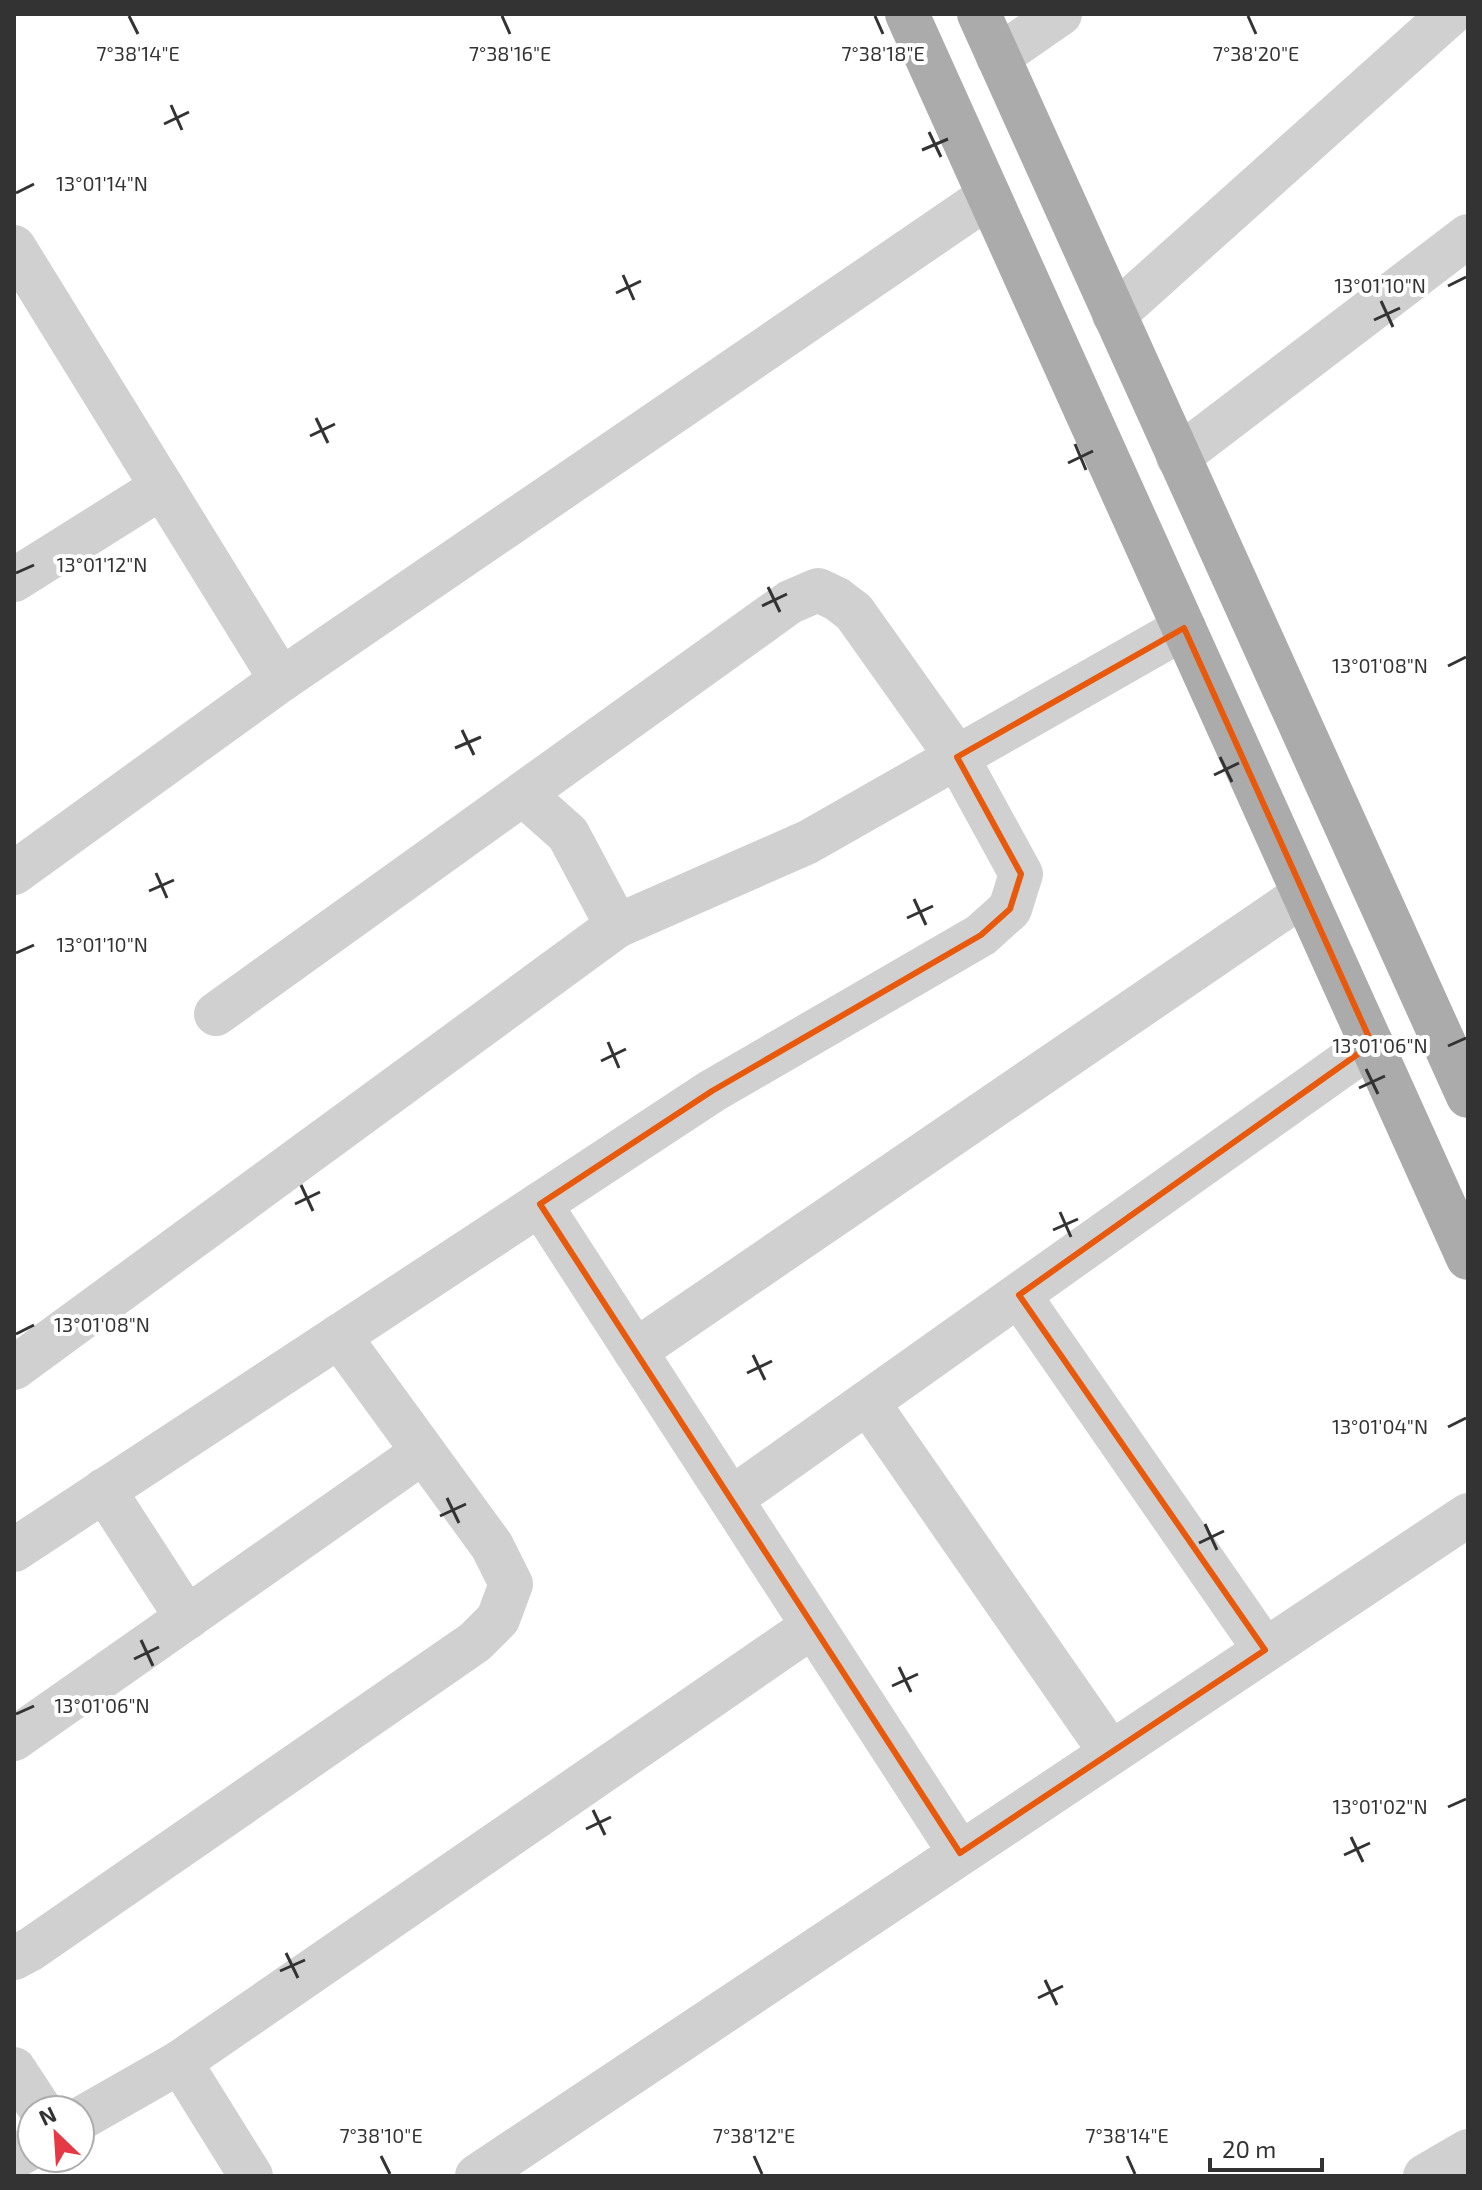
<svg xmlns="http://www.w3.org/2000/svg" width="1482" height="2190" viewBox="0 0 1482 2190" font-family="'Exo 2',sans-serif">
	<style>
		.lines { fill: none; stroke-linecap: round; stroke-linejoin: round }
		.minor { stroke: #d0d0d0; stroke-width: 44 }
		.major { stroke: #ababab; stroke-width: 44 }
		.marked { fill: none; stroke: #e8590c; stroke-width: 6; stroke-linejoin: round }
		.ticks { fill: none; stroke: #333; stroke-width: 3 }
		.ticks-label { font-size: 20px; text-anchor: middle; fill: #333; stroke: #fff; stroke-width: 8; stroke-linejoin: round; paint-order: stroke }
	</style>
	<rect width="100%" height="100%" fill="#fff"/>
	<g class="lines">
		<g class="minor">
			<polyline points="998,57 1060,14"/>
			<polyline points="14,247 281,680"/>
			<polyline points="1114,315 1450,14"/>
			<polyline points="1178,457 1468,236"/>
			<polyline points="14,580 162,487"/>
			<polyline points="523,794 568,834 617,926"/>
			<polyline points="14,873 281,680 989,196"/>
			<polyline points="540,1204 960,1853"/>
			<polyline points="1019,1295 1265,1650"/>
			<polyline points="635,1351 1304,894"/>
			<polyline points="14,1368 617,926 808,842 1184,628"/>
			<polyline points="868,1403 1111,1753"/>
			<polyline points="104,1490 187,1618"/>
			<polyline points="731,1499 1372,1044"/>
			<polyline points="14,1550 712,1091 981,935 1010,909 1021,874 957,757 854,612 837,599 818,590 790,602 216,1014"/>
			<polyline points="14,1739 423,1452"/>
			<polyline points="14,1958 31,1949 475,1642 498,1619 511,1584 492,1546 339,1336"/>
			<polyline points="180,2062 251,2176"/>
			<polyline points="14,2069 41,2110"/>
			<polyline points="80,2119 180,2062 813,1626"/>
			<polyline points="14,2157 32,2147"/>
			<polyline points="477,2176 1468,1515"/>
			<polyline points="1425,2176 1468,2151"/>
		</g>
		<g class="major">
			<polyline points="907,14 1468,1258"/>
			<polyline points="979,14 1468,1096"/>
		</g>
	</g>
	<path class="marked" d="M1184,628l188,416 -353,251 246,355 -305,203 -420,-649 172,-113 269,-156 29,-26 11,-35 -64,-117z"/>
	<path class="ticks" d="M129,16l9,18M502,16l8,18M875,16l8,18M1248,16l8,18M171,105l11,25M164,124l25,-12M929,132l12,25M922,150l26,-11M16,193l18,-9M623,275l11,25M1448,286l18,-9M616,293l25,-12M1381,301l12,26M1374,320l26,-12M316,418l12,25M310,436l25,-12M1075,444l11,26M1068,463l25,-12M16,573l18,-8M768,587l12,25M762,606l25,-12M1448,666l18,-9M462,730l12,25M455,748l26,-11M1220,757l12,25M1214,775l25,-12M156,873l11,25M149,891l25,-11M914,899l12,26M907,918l26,-12M16,953l18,-8M608,1042l11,26M1448,1046l18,-8M601,1061l25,-12M1366,1069l12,25M1359,1088l26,-12M301,1185l12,26M295,1204l25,-12M1060,1212l11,25M1053,1230l25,-11M16,1334l18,-9M753,1355l12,25M747,1373l25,-12M1448,1427l18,-9M447,1498l12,25M440,1516l26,-12M1205,1524l12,26M1199,1543l25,-12M141,1640l12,26M134,1659l25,-12M899,1667l12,25M892,1686l26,-12M16,1714l18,-8M1448,1807l18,-8M593,1810l12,25M586,1829l25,-12M1351,1837l12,25M1344,1855l26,-12M286,1953l12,25M280,1971l25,-11M1045,1980l12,25M1038,1998l25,-12M381,2156l9,18M754,2156l8,18M1127,2156l8,18"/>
	<g class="ticks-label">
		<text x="138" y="61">7°38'14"E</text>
		<text x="510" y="61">7°38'16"E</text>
		<text x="883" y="61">7°38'18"E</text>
		<text x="1256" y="61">7°38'20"E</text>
		<text x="102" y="191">13°01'14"N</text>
		<text x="1380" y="293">13°01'10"N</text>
		<text x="102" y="572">13°01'12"N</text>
		<text x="1380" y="673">13°01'08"N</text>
		<text x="102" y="952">13°01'10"N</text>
		<text x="1380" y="1053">13°01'06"N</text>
		<text x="102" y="1332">13°01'08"N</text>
		<text x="1380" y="1434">13°01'04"N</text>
		<text x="102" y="1713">13°01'06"N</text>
		<text x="1380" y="1814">13°01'02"N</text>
		<text x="381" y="2143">7°38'10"E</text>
		<text x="754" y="2143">7°38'12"E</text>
		<text x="1127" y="2143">7°38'14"E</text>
	</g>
	<rect width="1482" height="2190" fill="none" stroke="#333333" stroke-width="32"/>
	<g transform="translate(56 2134) rotate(335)"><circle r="38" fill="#ffffff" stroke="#adadad" stroke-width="2"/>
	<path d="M0-6L14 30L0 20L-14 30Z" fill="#e63946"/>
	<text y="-12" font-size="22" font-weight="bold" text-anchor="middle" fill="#333333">N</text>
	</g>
	<path d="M1210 2158v12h112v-12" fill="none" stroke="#333333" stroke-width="4"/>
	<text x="1222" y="2158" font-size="24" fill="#333333" stroke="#ffffff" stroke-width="6" paint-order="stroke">20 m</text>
</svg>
